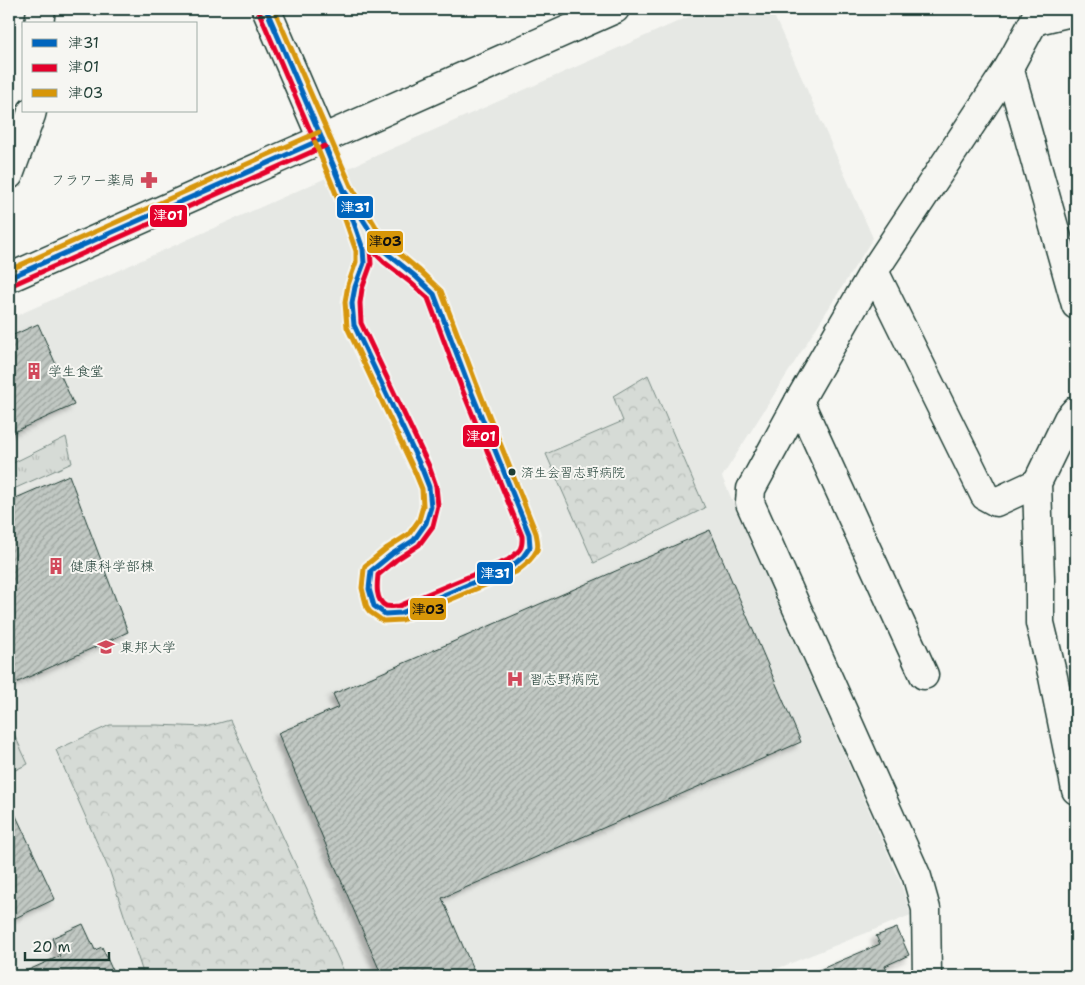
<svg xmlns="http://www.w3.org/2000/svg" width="1085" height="985" viewBox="0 0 1085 985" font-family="'Shantell Sans','Klee One',sans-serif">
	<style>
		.built { fill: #e6e8e4 }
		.grass { fill: url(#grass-tufts); stroke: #7a8c85 }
		.forest { fill: url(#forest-crowns); stroke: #7a8c85 }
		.building { fill: url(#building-hatch); stroke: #1f3d34; filter: url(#shadow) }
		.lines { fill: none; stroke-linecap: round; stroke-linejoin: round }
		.street-casing { stroke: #1f3d34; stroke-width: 31 }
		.secondary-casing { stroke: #1f3d34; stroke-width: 31 }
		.street { stroke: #f6f6f2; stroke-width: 28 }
		.secondary { stroke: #f6f6f2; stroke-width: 28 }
		.bus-1-casing { stroke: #f6f6f2; stroke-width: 9 }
		.bus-2-casing { stroke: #f6f6f2; stroke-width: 9 }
		.bus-3-casing { stroke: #f6f6f2; stroke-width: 9 }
		.bus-1 { stroke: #0065bd; stroke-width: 5 }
		.bus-2 { stroke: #e4002b; stroke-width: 5 }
		.bus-3 { stroke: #d79608; stroke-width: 5 }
		.bus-dot { fill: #1f3d34; stroke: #f6f6f2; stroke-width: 2 }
		.labels { text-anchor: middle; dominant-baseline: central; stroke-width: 4; stroke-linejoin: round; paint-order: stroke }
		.bus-label { font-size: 13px; fill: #1f3d34; stroke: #f6f6f2; text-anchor: start }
		.poi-label { font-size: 14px; fill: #1f3d34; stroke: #f6f6f2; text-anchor: start }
		.line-badge { stroke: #f6f6f2; stroke-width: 2 }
		.badge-label { font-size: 14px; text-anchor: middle; font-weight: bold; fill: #fff }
		.pale-badge-label { font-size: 14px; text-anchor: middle; font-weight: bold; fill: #111 }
	</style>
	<defs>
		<pattern id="grass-tufts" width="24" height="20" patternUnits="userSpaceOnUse" patternTransform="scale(1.25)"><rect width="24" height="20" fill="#d6dbd6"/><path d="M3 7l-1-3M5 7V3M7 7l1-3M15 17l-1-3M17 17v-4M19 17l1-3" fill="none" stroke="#b7bdb8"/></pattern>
		<pattern id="forest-crowns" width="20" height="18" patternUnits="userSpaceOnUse" patternTransform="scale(1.25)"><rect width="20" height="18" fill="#d6dbd6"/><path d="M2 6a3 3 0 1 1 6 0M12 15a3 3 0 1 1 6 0" fill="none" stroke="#b7bdb8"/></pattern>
		<pattern id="building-hatch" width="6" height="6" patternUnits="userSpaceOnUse" patternTransform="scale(1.25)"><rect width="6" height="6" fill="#c1c8c3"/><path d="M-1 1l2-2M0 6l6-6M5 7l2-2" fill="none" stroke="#9ca49f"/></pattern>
		<filter id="shadow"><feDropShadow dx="-4.5" dy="4.5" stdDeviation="2.5" flood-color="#0004"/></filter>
	</defs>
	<rect width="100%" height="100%" fill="#f6f6f2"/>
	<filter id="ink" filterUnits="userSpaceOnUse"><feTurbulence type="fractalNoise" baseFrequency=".02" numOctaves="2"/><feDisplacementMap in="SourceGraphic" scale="10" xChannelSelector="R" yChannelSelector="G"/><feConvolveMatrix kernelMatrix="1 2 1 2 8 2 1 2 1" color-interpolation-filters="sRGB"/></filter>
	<g filter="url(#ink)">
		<polygon class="built" points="706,9 771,9 873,238 722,477 900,881 911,915 759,976 9,976 9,319"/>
		<g class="grass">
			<polygon points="66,437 72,463 9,491 9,465"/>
			<polygon points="9,723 28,764 9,773"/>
		</g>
		<g class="forest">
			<polygon points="648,375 705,508 594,563 546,454 623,421 613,396"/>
			<polygon points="230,720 346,976 144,976 110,872 56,750 110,725 157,725 205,727"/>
		</g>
		<g class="building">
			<polygon points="38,324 74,405 9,434 9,337"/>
			<polygon points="69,475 128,632 9,686 9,501"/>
			<polygon points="710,530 801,742 442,898 476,976 382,976 278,733 339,707 333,694"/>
			<polygon points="9,801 55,899 9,921"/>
			<polygon points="83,924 95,950 102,947 115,976 15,976 60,956 52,938"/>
			<polygon points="897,928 909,955 885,966 889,976 805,976 880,944 876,936"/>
		</g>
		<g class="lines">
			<g class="street-casing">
				<g id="street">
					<polyline points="1034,21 1076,11"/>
					<polyline points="39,24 41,9"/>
					<polyline points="1009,67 1076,305"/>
					<polyline points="9,175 31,115 32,111"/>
					<polyline points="874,271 985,496 996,502 1037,483"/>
					<polyline points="799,401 924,675"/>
					<polyline points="1076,410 1068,419 1037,483 1040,579 1040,623 1053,677 1076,790"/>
					<polyline points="927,976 926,909 917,877 750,503 751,489 799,401 874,271 1009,67 1034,21 1039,9"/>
				</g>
			</g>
			<g class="secondary-casing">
				<g id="secondary">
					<polyline points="266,9 322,139"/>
					<polyline points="9,278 615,9"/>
				</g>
			</g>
			<use href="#street" class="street"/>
			<use href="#secondary" class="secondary"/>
			<g class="bus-1-casing">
				<g id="bus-1">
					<polyline points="266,9 344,190 367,226 378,246 415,276 434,294 469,386 529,534 530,547 523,557 512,566 401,613 385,614 374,606 369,589 371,571 392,554 414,540 426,523 431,507 429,487 422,469 354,325 352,303 355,287 364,263 363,249 343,191 322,139"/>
					<polyline points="9,278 322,139"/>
				</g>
			</g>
			<g class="bus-2-casing">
				<g id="bus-2">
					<polyline points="259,12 315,142"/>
					<path d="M370,248l14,14 26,20 18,16 34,91 60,147c1,14 -3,15 -14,24l-109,46c-3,0 -9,1 -13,0 -11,-5 -9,-22 -8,-31l18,-15 23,-15 14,-19 5,-20 -2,-20 -7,-20 -68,-143 -1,-20 2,-14 9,-25z"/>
					<polyline points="12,285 325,146"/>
				</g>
			</g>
			<g class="bus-3-casing">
				<g id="bus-3">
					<path d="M274,9l77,177 22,36 11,19 36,30 21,20 35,92 60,150c1,5 3,12 1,17 -4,9 -13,16 -21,22l-114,48 -19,1 -13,-9 -3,-4 -5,-20 2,-19 1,-3 22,-18 22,-14 10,-14 4,-14 -1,-17 -7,-17 -68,-145 -2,-25 3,-17 8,-23v-11l-20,-57 -21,-52"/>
					<polyline points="9,270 319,132"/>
				</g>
			</g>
			<use href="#bus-1" class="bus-1"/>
			<use href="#bus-2" class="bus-2"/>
			<use href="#bus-3" class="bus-3"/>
		</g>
	</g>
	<defs>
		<g id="pharmacy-bare" transform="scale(1.35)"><path d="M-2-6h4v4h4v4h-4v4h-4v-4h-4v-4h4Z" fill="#d1495b" stroke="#f6f6f2" stroke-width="2.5" paint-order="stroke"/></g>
		<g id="building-bare" transform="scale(1.35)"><path d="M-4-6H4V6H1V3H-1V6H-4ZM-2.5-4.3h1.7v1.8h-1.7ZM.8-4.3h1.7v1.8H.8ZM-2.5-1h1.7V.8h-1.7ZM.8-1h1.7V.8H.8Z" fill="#d1495b" stroke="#f6f6f2" stroke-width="2.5" paint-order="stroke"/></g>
		<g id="university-bare" transform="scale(1.35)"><path d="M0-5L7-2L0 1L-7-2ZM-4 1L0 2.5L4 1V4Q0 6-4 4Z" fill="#d1495b" stroke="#f6f6f2" stroke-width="2.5" paint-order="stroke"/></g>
		<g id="hospital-bare" transform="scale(1.35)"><path d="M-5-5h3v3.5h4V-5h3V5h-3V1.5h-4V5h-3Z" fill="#d1495b" stroke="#f6f6f2" stroke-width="2.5" paint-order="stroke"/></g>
	</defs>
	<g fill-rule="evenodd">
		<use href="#pharmacy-bare" x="149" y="180"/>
		<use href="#building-bare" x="34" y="371"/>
		<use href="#building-bare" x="56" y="566"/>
		<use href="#university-bare" x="106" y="647"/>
		<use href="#hospital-bare" x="515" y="679"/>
	</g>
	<circle class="bus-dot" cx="512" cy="472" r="4.5"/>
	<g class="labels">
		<g class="bus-label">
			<text x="521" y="472">済生会習志野病院</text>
		</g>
		<g class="poi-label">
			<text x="135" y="180" text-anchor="end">フラワー薬局</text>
			<text x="48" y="371">学生食堂</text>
			<text x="70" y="566">健康科学部棟</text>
			<text x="120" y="647">東邦大学</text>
			<text x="529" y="679">習志野病院</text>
		</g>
	</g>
	<g class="line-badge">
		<rect x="336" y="195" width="38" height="24" rx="5" fill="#0065bd"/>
		<rect x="149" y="204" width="39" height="24" rx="5" fill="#e4002b"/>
		<rect x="366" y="230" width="38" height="24" rx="5" fill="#d79608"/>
		<rect x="462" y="424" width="38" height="24" rx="5" fill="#e4002b"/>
		<rect x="476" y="561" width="38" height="24" rx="5" fill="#0065bd"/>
		<rect x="409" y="597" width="38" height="24" rx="5" fill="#d79608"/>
	</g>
	<g class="badge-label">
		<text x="355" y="212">津31</text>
		<text x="168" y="220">津01</text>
		<text x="481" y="441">津01</text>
		<text x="495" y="578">津31</text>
	</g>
	<g class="pale-badge-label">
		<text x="385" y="246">津03</text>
		<text x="428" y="614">津03</text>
	</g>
	<rect width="1085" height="985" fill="none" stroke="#f6f6f2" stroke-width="30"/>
	<rect x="15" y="15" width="1055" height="955" fill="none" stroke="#1f3d34" stroke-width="2" filter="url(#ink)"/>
	<rect x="22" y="22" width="175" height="90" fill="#f6f6f2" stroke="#a0aca6"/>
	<rect x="32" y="39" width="25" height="8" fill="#0065bd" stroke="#a0aca6"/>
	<text x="68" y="48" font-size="15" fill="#1f3d34">津31</text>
	<rect x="32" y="64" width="25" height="8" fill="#e4002b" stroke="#a0aca6"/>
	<text x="68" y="72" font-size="15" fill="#1f3d34">津01</text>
	<rect x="32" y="89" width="25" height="8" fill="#d79608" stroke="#a0aca6"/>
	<text x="68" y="98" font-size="15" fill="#1f3d34">津03</text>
	<path d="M25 952v8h84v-8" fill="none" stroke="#1f3d34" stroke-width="2.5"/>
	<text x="32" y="952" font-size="15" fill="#1f3d34" stroke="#f6f6f2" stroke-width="4" paint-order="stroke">20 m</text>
</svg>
